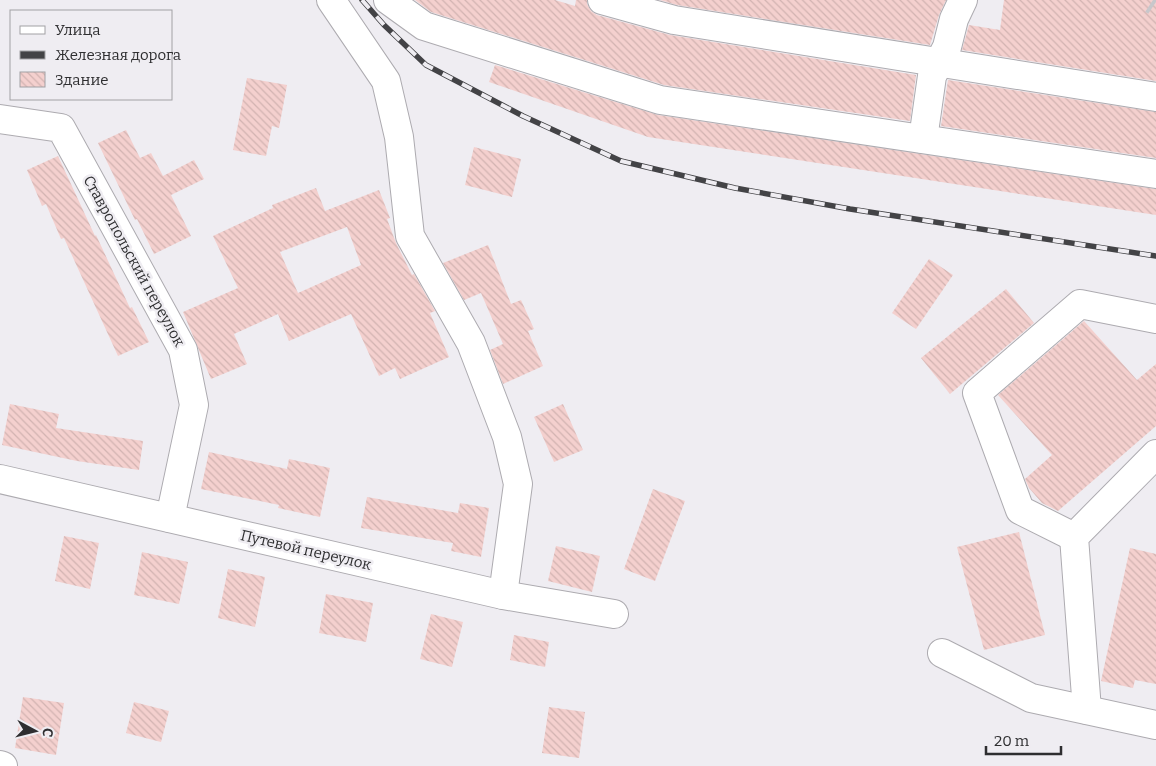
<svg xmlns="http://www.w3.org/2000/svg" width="1156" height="766" viewBox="0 0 1156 766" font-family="Bitter,serif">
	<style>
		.building { fill: url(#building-back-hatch); fill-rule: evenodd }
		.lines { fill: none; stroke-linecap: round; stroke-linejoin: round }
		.minor-tunnel { stroke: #c8c7cb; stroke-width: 28; stroke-dasharray: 28 14; stroke-linecap: butt }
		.minor-casing { stroke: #adabb0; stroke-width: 30 }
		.minor { stroke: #fff; stroke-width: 28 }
		.rail-casing { stroke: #434346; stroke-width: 5.5 }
		.rail { stroke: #efedf2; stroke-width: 4; stroke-dasharray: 11; stroke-linecap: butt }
		.labels { text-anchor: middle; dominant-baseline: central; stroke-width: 5; stroke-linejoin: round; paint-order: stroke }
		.street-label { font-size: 15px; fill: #2e2e30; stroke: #efedf2 }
	</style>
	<defs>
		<pattern id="building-back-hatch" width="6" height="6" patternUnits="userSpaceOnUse" patternTransform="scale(1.25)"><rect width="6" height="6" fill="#f4d0ce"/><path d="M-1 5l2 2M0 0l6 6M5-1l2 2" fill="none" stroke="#d2b3b1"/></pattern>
	</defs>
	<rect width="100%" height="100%" fill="#efedf2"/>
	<g class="building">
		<polygon points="415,0 555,0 575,6 576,0 587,0 587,4 591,11 597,15 670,35 916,75 910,121 664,85 431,12"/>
		<polygon points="660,0 946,0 939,15 930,45 677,5"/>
		<polygon points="1004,0 1156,0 1156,81 962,50 969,25 1000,30"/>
		<polygon points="495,65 658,115 1156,189 1156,215 648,137 489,82"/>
		<polygon points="247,78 287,85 279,128 272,126 266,156 233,150"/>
		<polygon points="948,80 1156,112 1156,158 941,126"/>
		<polygon points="126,130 140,158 151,153 163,176 194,160 204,179 171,195 191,236 154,254 137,219 135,220 98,143"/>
		<polygon points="474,147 521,159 512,197 465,185"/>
		<polygon points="58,156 95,236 96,235 130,308 132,307 149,342 118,356 64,238 61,239 46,204 42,206 27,170"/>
		<path d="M316,188l9,23 54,-21 11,28 -3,1 9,24 16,32 2,-1 21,37 -5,2 19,44 -49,22 -5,-11 -16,8 -28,-62 -62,27 -11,-27 -44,20 13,30 -36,15 -28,-67 55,-24 -25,-52 60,-28 -1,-3zM347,227l14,38 -63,28 -18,-41z"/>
		<polygon points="488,245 511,304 521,300 534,329 528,331 543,366 503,384 490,350 503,344 481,293 464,300 443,263"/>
		<polygon points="929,259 953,275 916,329 892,313"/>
		<polygon points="1006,289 1034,323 950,394 921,358"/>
		<polygon points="1084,321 1137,380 1156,364 1156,426 1058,511 1042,503 1029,488 1025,479 1052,455 998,395"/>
		<polygon points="10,404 59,414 56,428 143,441 139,470 77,461 2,445"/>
		<polygon points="563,404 583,450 554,462 534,417"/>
		<polygon points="209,452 287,469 289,459 330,468 320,517 278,508 279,505 201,489"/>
		<polygon points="653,489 685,501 655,581 624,569"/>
		<polygon points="367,497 458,513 460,503 489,508 481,557 451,551 453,543 361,528"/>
		<polygon points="1019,532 1045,635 984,650 957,547"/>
		<polygon points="64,536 99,543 90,589 55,581"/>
		<polygon points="556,546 600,556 592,592 548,581"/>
		<polygon points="1130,548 1156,554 1156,684 1135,680 1133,688 1101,681"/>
		<polygon points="142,552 188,562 179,604 134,595"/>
		<polygon points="228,569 265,577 255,627 218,618"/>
		<polygon points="326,594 373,603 366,642 319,633"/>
		<polygon points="431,614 463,622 452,667 420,659"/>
		<polygon points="514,635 549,642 545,667 510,660"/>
		<polygon points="23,697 64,703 56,755 15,748"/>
		<polygon points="134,702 169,711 161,742 126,733"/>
		<polygon points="549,707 585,712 579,758 542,753"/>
	</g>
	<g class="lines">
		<polyline class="minor-tunnel" points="1153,0 1156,2"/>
		<g class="minor-casing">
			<g id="minor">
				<polyline points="331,0 386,81 399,137 410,236 471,343 507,437 518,484 503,595"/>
				<polyline points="388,0 424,26 660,100 1156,174"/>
				<polyline points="602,0 674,20 1156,97"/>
				<polyline points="0,119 61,128 183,350 194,405 170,518"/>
				<polyline points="923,139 932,76 947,47 954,19 963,0"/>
				<polyline points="0,479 503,595 614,614"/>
				<polyline points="1074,537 1020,510 977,393 1080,304 1156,319"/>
				<polyline points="942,653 1031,698 1156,725"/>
				<polyline points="1087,710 1074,537 1156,454"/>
				<polyline points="0,765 3,766"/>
			</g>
		</g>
		<use href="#minor" class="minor"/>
		<g class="rail-casing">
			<polyline id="rail" points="362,0 384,25 426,65 523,116 621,161 735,188 850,209 1156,256"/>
		</g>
		<use href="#rail" class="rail"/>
	</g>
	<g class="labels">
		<g class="street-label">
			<text transform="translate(134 261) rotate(61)">Ставропольский переулок</text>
			<text transform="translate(306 550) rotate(13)">Путевой переулок</text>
		</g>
	</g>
	<rect x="10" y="10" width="162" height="90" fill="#efedf2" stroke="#a2a1a4"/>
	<rect x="20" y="26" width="25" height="8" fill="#ffffff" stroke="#a2a1a4"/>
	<text x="55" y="35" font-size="15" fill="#2e2e30">Улица</text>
	<rect x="20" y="51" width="25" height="8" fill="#434346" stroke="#a2a1a4"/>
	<text x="55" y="60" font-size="15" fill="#2e2e30">Железная дорога</text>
	<rect x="20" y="72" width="25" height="15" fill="url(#building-back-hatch)" stroke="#a2a1a4"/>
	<text x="55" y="85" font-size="15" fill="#2e2e30">Здание</text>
	<g transform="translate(35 731) rotate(97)" stroke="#efedf2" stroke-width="4" paint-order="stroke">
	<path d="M0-4L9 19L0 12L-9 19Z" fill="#2e2e30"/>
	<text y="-8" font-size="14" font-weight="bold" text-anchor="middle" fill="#2e2e30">С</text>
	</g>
	<path d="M986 746v8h75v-8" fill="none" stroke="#2e2e30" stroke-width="2.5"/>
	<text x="994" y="746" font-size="15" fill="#2e2e30" stroke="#efedf2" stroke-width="4" paint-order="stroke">20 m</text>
</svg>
